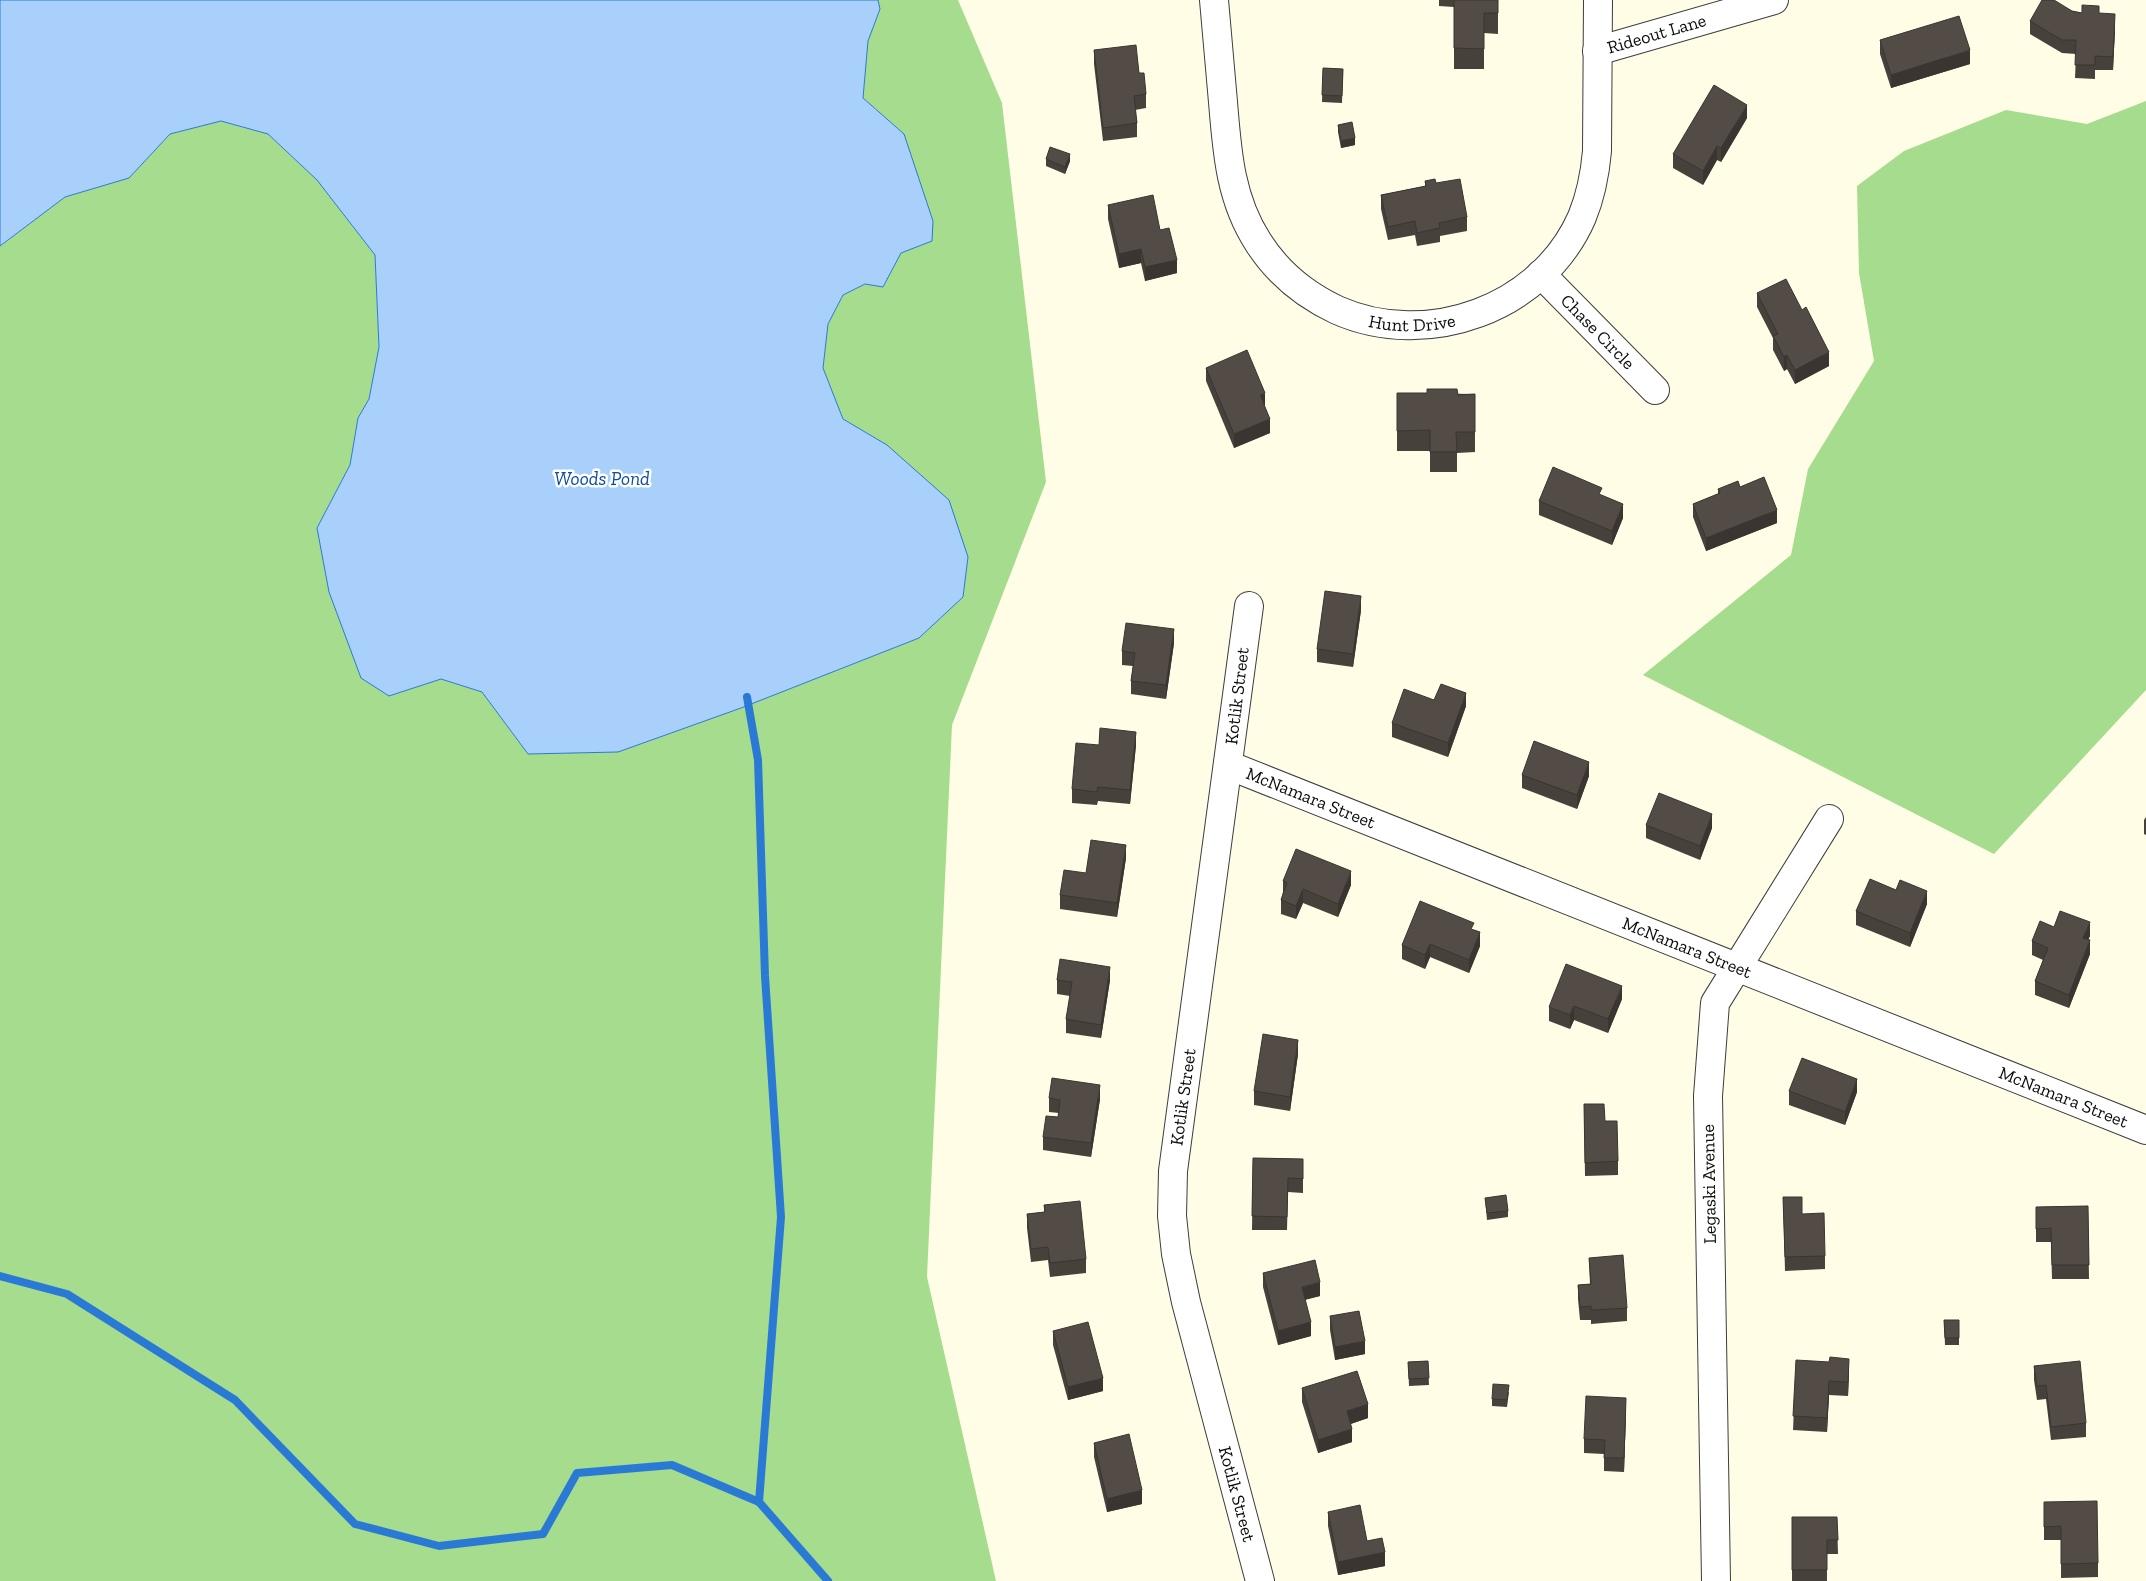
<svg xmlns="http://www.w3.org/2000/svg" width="2146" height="1581" viewBox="0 0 2146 1581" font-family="'Zilla Slab',serif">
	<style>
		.forest { fill: #a6dc8d }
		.water { fill: #a8d0fa; stroke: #2a7ad5 }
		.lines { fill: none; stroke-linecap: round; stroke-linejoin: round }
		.stream { stroke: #2a7ad5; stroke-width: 8 }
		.minor-casing { stroke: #3d3d3d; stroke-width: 30 }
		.minor { stroke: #fff; stroke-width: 28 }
		.wall { fill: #47413c }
		.shaded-wall { fill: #3a3531 }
		.building { fill: #534c46; stroke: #3a3531 }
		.labels { text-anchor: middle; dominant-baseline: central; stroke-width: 5; stroke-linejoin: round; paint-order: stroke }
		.street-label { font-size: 18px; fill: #0a0a0a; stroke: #fff }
		.water-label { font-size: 19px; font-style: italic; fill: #0e4da1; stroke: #fff }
	</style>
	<rect width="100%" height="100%" fill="#fffde6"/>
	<g class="forest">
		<polygon points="878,0 958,0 1002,103 1046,482 952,725 927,1277 996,1581 0,1581 0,246 65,197 129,178 170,134 221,121 268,134 317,180 375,255 379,348 369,399 358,418 350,465 317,528 389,696 441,679 482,692 528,754 618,752 741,708 919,638 963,597 887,445 843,419 823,368 828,324 843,295 865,284 883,287 901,253 904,134 863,98 868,41 880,9"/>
		<polygon points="2146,101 2146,690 1994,854 1643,675 1791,555 1808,469 1874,361 1859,273 1857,186 1904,151 2006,110 2087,124"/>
	</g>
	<polygon class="water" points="0,0 878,0 880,9 868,41 863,98 904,134 933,221 932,241 901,253 883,287 865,284 843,295 828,324 823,368 843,419 887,445 949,500 968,557 963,597 919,638 741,708 618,752 528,754 482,692 441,679 389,696 361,678 329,592 317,528 350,465 358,418 369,399 379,347 375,255 317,180 268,134 221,121 170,134 129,178 65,197 0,246"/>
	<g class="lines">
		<g class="stream">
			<polyline points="747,697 758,760 765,976 781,1217 759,1502 828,1581"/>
			<polyline points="0,1276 67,1294 235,1400 355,1524 439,1546 543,1534 577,1473 672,1465 759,1502"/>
		</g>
		<g class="minor-casing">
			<g id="minor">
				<path id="s1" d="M1214,0c3,34 6,68 9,102 4,49 7,97 35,140 19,30 47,53 79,68 90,40 205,-1 245,-93 9,-22 13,-43 15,-66l1,-151"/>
				<path id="s2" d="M1597,51l177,-51"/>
				<path id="s3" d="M1541,274l114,116"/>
				<path id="s4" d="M1249,606l-76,565 -1,45 4,38 10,48 74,279"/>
				<path id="s5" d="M1228,765l918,365"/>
				<polyline points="1716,1581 1708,1096 1715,1003 1829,819"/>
			</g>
		</g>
		<use href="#minor" class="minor"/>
	</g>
	<g class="wall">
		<polygon points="1439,0 1498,0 1498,34 1484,33 1484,69 1454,69 1454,7 1439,6"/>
		<polygon points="2072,11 2082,13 2099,13 2115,28 2113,70 2095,70 2095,79 2075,78 2076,54 2062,53 2030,34 2030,21"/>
		<polygon points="1880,40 1970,64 1891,88 1880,54"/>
		<polygon points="1094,50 1139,73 1146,94 1146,108 1135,110 1137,123 1137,137 1103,141 1094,64"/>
		<polygon points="1323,68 1343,69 1342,103 1322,102"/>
		<polygon points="1747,118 1721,162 1717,160 1703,185 1673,168 1673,154"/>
		<polygon points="1338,125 1355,145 1341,148 1338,132"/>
		<polygon points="1046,159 1070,161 1065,174 1046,166"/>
		<polygon points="1425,181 1436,183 1467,217 1467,231 1440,236 1440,242 1417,246 1415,235 1388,240 1381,209 1381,195 1425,186"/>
		<polygon points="1108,205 1160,230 1177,273 1145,281 1141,263 1119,268 1108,219"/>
		<polygon points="1757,293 1829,366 1795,384 1787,369 1784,371 1773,350 1773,338 1757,307"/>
		<polygon points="1206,368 1265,407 1270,433 1234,448 1206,381"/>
		<polygon points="1397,393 1475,394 1475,452 1457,453 1457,472 1430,472 1430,451 1397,451"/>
		<polygon points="1740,487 1777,523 1706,551 1693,517 1693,504 1718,494 1718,489"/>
		<polygon points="1539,501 1623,518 1612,545 1539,515"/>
		<polygon points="1361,610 1353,667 1317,662 1317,649"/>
		<polygon points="1174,643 1166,699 1131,694 1131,681 1133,666 1122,665 1122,651"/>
		<polygon points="1434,700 1466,706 1448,757 1392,737 1392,723"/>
		<polygon points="1099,745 1136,745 1130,804 1098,801 1097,805 1072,803 1072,789"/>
		<polygon points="1522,775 1589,776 1577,809 1522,788"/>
		<polygon points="2146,817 2146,835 2144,834 2144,820"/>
		<polygon points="1646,825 1712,828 1700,860 1646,838"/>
		<polygon points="1126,858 1117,917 1060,909 1060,895 1086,873"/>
		<polygon points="1283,881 1351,885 1338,917 1303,903 1296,919 1281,914 1281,900 1283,892"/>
		<polygon points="1896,890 1927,904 1910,947 1856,925 1856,911"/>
		<polygon points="2054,927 2090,936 2088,939 2090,954 2069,1008 2035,995 2035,981 2043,960 2032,955 2032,941"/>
		<polygon points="1474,930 1480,946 1469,973 1430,957 1425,969 1402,959 1402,945"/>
		<polygon points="1057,980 1110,980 1101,1038 1066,1033 1066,1019 1070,996 1057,994"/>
		<polygon points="1622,999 1608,1033 1574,1020 1570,1029 1549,1021 1549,1007"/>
		<polygon points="1298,1054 1290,1111 1254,1105 1254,1091"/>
		<polygon points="1789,1091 1857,1092 1845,1125 1789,1105"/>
		<polygon points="1049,1098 1100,1099 1091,1157 1043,1150 1043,1137 1058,1117 1059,1113 1049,1112"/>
		<polygon points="1584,1104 1605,1121 1618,1161 1618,1175 1585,1176"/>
		<polygon points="1253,1158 1303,1159 1303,1193 1288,1192 1287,1230 1252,1230"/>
		<polygon points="1783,1197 1802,1214 1825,1256 1825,1269 1785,1271"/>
		<polygon points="1485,1198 1508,1211 1508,1217 1487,1220"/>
		<polygon points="1044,1205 1086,1259 1086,1273 1050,1277 1048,1260 1031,1262 1027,1228 1027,1214 1044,1212"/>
		<polygon points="2088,1206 2089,1279 2052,1279 2051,1242 2036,1242 2036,1207"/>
		<polygon points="1589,1258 1627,1308 1627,1321 1591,1324 1591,1320 1580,1320 1578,1299 1578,1285 1590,1284"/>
		<polygon points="1263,1273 1320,1296 1305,1300 1311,1336 1278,1345 1263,1287"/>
		<polygon points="1330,1316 1365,1354 1335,1360 1330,1330"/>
		<polygon points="1944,1320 1959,1320 1959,1345 1945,1345"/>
		<polygon points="1053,1331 1103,1391 1068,1400 1053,1345"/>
		<polygon points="1796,1360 1849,1372 1848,1396 1829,1395 1827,1432 1793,1430"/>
		<polygon points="1428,1361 1429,1385 1409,1386 1408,1362"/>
		<polygon points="2034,1366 2086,1423 2086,1437 2051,1440 2046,1399 2037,1400 2034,1380"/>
		<polygon points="1302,1388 1368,1418 1351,1424 1352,1442 1318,1453 1302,1402"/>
		<polygon points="1509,1392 1507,1407 1492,1406 1492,1399"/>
		<polygon points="1626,1411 1624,1472 1604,1471 1604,1454 1584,1453 1584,1439"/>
		<polygon points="1094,1443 1142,1504 1107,1512 1094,1457"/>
		<polygon points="2044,1502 2098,1563 2098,1577 2061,1578 2061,1540 2044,1540"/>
		<polygon points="1328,1512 1367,1541 1385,1566 1338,1575 1328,1526"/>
		<polygon points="1792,1517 1837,1517 1838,1554 1827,1554 1827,1581 1792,1581"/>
	</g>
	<g class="shaded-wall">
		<polygon points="2115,14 2115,28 2113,70 2113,57"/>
		<polygon points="1970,50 1970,64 1891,88 1891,75"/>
		<polygon points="1747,105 1747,118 1721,162 1721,148"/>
		<polygon points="1355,138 1355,145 1341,148 1341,141"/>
		<polygon points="1717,146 1717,160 1703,185 1703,171"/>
		<polygon points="1070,154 1070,161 1065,174 1065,167"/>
		<polygon points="1141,249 1141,263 1119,268 1119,254"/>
		<polygon points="1177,260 1177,273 1145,281 1145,267"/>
		<polygon points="1829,352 1829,366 1795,384 1795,370"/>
		<polygon points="1787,355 1787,369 1784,371 1784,357"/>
		<polygon points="1265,393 1265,407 1260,395"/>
		<polygon points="1270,419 1270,433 1234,448 1234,434"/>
		<polygon points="1623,504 1623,518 1612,545 1612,531"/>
		<polygon points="1777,510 1777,523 1706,551 1706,538"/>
		<polygon points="1361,596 1361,610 1353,667 1353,654"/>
		<polygon points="1174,629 1174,643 1166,699 1166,685"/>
		<polygon points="1466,693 1466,706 1448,757 1448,743"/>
		<polygon points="1136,732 1136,745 1130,804 1130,790"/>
		<polygon points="1589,762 1589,776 1577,809 1577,795"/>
		<polygon points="1712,814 1712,828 1700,860 1700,846"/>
		<polygon points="1126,845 1126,858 1117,917 1117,903"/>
		<polygon points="1351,871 1351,885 1338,917 1338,904"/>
		<polygon points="1303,889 1303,903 1296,919 1296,906"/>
		<polygon points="1927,891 1927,904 1910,947 1910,933"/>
		<polygon points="2090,922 2090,936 2083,951 2083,938"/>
		<polygon points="1480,932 1480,946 1469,973 1469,960"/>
		<polygon points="2090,940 2090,954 2069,1008 2069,995"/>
		<polygon points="1430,944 1430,957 1425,969 1425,955"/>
		<polygon points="1110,967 1110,980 1101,1038 1101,1025"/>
		<polygon points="1622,986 1622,999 1608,1033 1608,1019"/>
		<polygon points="1574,1006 1574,1020 1570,1029 1570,1015"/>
		<polygon points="1298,1040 1298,1054 1290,1111 1290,1097"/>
		<polygon points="1857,1079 1857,1092 1845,1125 1845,1112"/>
		<polygon points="1100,1085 1100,1099 1091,1157 1091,1143"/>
		<polygon points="1320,1282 1320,1296 1302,1300 1302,1287"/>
		<polygon points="1311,1322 1311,1336 1278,1345 1278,1331"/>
		<polygon points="1365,1341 1365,1354 1335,1360 1335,1347"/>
		<polygon points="1849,1359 1849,1372 1848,1396 1848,1382"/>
		<polygon points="1103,1378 1103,1391 1068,1400 1068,1387"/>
		<polygon points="1829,1381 1829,1395 1827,1432 1827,1418"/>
		<polygon points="1626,1398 1626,1411 1624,1472 1624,1458"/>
		<polygon points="1368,1404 1368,1418 1347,1425 1347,1411"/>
		<polygon points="1352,1429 1352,1442 1318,1453 1318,1440"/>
		<polygon points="1142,1490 1142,1504 1107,1512 1107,1499"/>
		<polygon points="1385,1552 1385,1566 1338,1575 1338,1562"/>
	</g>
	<g class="building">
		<polygon points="1454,0 1498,0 1498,13 1484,13 1484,49 1454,48"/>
		<polygon points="2042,0 2054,0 2072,11 2082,13 2082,5 2099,6 2099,13 2115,14 2113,57 2095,56 2095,65 2075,65 2076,40 2062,40 2030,21"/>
		<polygon points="1959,16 1970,50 1891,75 1880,40"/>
		<polygon points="1136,45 1139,73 1144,73 1146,94 1134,96 1137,123 1103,128 1094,50"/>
		<polygon points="1323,68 1343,69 1342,96 1322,95"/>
		<polygon points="1714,85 1747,105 1721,148 1717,146 1703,171 1673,154"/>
		<polygon points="1352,122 1355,138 1341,141 1338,125"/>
		<polygon points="1050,147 1070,154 1065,167 1046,159"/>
		<polygon points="1435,179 1436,183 1460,179 1467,217 1439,223 1440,228 1417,233 1415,221 1388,227 1381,195 1426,186 1425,181"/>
		<polygon points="1153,195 1160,230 1169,228 1177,260 1145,267 1141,249 1119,254 1108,205"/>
		<polygon points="1786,279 1802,310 1806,307 1829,352 1795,370 1787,355 1784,357 1773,336 1778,334 1757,293"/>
		<polygon points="1247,350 1265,393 1260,395 1270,419 1234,434 1206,368"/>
		<polygon points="1427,389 1457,389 1458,395 1475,394 1475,432 1456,432 1457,452 1430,452 1430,430 1397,431 1397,393 1427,393"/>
		<polygon points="1553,467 1602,488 1599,494 1623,504 1612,531 1539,501"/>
		<polygon points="1764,477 1777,510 1706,538 1693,504 1720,493 1718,489 1738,481 1740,487"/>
		<polygon points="1325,591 1361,596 1353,654 1317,649"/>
		<polygon points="1126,623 1174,629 1166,685 1131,681 1135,653 1122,651"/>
		<polygon points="1441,684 1466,693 1448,743 1392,723 1404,689 1434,700"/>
		<polygon points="1100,728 1136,732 1130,790 1098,787 1097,792 1072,789 1076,743 1099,745"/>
		<polygon points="1534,741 1589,762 1577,795 1522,775"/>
		<polygon points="1659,793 1712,814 1700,846 1646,825"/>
		<polygon points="1091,840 1126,845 1117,903 1060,895 1064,870 1086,873"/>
		<polygon points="1296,849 1351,871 1338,904 1303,889 1296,906 1281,900 1287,883 1283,881"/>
		<polygon points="1870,879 1896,890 1900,880 1927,891 1910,933 1856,911"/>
		<polygon points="1420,901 1474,923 1471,929 1480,932 1469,960 1430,944 1425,955 1402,945"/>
		<polygon points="2060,911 2090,922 2083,938 2090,940 2069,995 2035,981 2048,948 2032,941 2040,921 2054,927"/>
		<polygon points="1060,959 1110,967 1101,1025 1066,1019 1072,982 1057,980"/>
		<polygon points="1566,964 1622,986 1608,1019 1574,1006 1570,1015 1549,1007"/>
		<polygon points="1263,1034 1298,1040 1290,1097 1254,1091"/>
		<polygon points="1802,1058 1857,1079 1845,1112 1789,1091"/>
		<polygon points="1052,1078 1100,1085 1091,1143 1043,1137 1046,1116 1058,1117 1060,1100 1049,1098"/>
		<polygon points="1584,1104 1604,1104 1605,1121 1617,1121 1618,1161 1585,1163"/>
		<polygon points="1253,1158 1303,1159 1303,1179 1288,1178 1287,1217 1252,1216"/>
		<polygon points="1506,1195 1508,1211 1487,1213 1485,1198"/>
		<polygon points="1783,1197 1802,1197 1802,1214 1824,1213 1825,1256 1785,1257"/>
		<polygon points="1080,1201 1086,1259 1050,1263 1048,1247 1031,1249 1027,1214 1045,1212 1044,1205"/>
		<polygon points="2088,1206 2089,1265 2052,1265 2051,1228 2036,1229 2036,1207"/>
		<polygon points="1623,1255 1627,1308 1591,1310 1591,1306 1580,1307 1578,1285 1591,1284 1589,1258"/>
		<polygon points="1315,1260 1320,1282 1302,1287 1311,1322 1278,1331 1263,1273"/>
		<polygon points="1359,1311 1365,1341 1335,1347 1330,1316"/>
		<polygon points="1944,1320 1959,1320 1959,1338 1945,1338"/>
		<polygon points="1088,1322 1103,1378 1068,1387 1053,1331"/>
		<polygon points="1830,1357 1849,1359 1848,1382 1829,1381 1827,1418 1793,1416 1796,1360 1829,1362"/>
		<polygon points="1428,1361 1429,1378 1409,1379 1408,1362"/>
		<polygon points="2080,1361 2086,1423 2051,1427 2046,1385 2037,1386 2034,1366"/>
		<polygon points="1357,1371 1368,1404 1347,1411 1352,1429 1318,1440 1302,1388"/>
		<polygon points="1493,1384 1509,1385 1507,1400 1492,1399"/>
		<polygon points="1586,1396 1626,1398 1624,1458 1604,1458 1605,1440 1584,1439"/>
		<polygon points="1129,1434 1142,1490 1107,1499 1094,1443"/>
		<polygon points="2097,1501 2098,1563 2061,1564 2061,1526 2044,1527 2044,1502"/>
		<polygon points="1360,1505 1367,1541 1382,1538 1385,1552 1338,1562 1328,1512"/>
		<polygon points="1792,1517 1837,1517 1838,1540 1827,1540 1827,1570 1792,1570"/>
	</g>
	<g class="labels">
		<g class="street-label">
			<text stroke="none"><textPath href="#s2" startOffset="62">Rideout Lane</textPath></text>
			<text stroke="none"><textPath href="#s1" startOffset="431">Hunt Drive</textPath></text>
			<text stroke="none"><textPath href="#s3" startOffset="81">Chase Circle</textPath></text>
			<text transform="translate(1237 696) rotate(-83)">Kotlik Street</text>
			<text stroke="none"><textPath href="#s5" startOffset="89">McNamara Street</textPath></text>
			<text stroke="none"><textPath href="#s5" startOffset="494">McNamara Street</textPath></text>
			<text transform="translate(1183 1097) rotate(-82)">Kotlik Street</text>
			<text stroke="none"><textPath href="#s5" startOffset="899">McNamara Street</textPath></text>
			<text transform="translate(1709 1184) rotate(-91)">Legaski Avenue</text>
			<text stroke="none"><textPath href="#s4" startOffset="901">Kotlik Street</textPath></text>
		</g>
		<g class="water-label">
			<text x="602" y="478">Woods Pond</text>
		</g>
	</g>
</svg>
